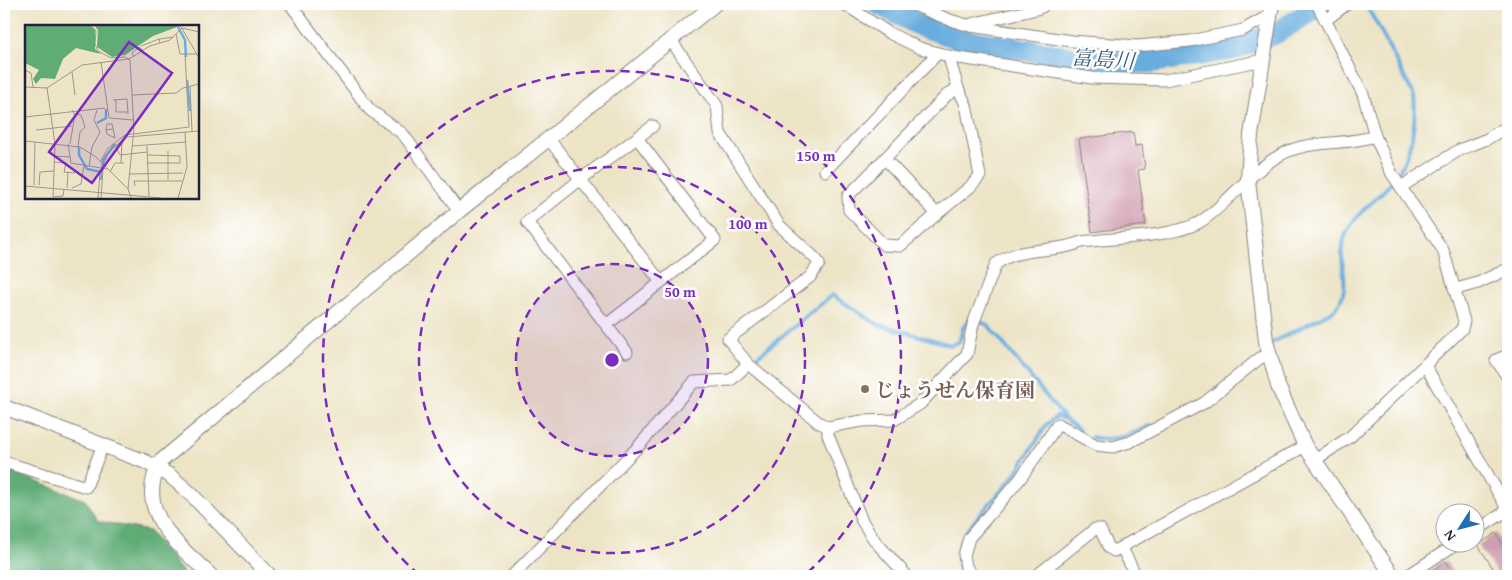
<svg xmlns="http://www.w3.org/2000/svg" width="1512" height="580" viewBox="0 0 1512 580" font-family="'Gentium Book Plus','Noto Serif JP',serif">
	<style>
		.forest { fill: #5fac76; stroke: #406758 }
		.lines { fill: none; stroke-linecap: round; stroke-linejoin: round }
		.stream { stroke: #69adde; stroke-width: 4 }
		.river { stroke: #69adde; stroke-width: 22 }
		.building { fill: #d09eb0 }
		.minor-casing { stroke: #888380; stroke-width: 13 }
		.tertiary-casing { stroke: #888380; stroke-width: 16 }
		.minor { stroke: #fff; stroke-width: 11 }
		.tertiary { stroke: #fff; stroke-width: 14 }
		.ring { fill: none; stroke: #7b2cbf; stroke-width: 2.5; stroke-dasharray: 9 6 }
		.education-dot { fill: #8d6e63; stroke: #fff; stroke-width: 2 }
		.labels { text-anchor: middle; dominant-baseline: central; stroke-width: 5; stroke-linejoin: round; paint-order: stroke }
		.education-label { font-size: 20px; font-weight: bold; fill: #785e54; stroke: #fff; text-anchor: start }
		.water-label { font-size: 21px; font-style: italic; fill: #3e5a7c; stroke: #fff }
		.inset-river { fill: none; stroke: #69adde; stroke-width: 2.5 }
		.inset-road { fill: none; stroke: #9c968e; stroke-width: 1 }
		.view { fill: #7b2cbf; fill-opacity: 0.15; stroke: #7b2cbf; stroke-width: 2.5 }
		.inset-edge { fill: none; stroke: #22223b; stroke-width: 2.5 }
		.centre { fill: #7b2cbf; stroke: #fff; stroke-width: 2.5 }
		.ring-label { font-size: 15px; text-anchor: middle; font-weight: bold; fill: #7b2cbf; stroke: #fff; stroke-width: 5; stroke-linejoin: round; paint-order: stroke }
	</style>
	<rect width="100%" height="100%" fill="#fff"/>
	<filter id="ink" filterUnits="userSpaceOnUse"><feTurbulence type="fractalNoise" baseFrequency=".02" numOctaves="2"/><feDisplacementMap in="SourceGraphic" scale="10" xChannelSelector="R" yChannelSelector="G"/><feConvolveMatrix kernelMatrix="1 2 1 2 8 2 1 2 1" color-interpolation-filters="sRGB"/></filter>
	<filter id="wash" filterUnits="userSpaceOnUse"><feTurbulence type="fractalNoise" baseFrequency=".0096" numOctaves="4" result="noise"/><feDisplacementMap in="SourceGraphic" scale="20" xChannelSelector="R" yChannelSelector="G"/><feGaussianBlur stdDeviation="1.12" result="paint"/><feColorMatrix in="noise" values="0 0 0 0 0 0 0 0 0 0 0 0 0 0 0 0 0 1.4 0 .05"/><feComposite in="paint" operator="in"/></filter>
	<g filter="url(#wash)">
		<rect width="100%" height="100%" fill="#ede4c6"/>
		<polygon class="forest" points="4,469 85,500 98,521 149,531 186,576 4,576"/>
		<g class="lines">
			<g class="stream">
				<path d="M1270,344l64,-34c23,-27 -1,-47 12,-76 9,-21 31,-34 45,-51 19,-21 26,-60 23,-87l-37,-72 -12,-20"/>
				<polyline points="753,360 832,295 877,324 951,345 959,342 963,328 971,318 988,325 1065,419 1079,430"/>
				<path d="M1092,437c23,6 39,-3 59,-12"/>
				<polyline points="961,576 958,560 961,542 969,527 1015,475 1047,424 1057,416 1065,419"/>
			</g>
			<polyline class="river" points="879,4 921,26 965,40 1105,63 1153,62 1234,49 1276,33 1323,4"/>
		</g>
		<g id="blocks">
			<g class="building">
				<polygon points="1133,132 1135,146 1142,145 1145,169 1138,170 1146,225 1092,232 1079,139"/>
				<polygon points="1496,533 1508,553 1508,576 1498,576 1478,545"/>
				<polygon points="1446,561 1455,576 1422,576"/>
			</g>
		</g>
	</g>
	<g filter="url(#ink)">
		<use href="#blocks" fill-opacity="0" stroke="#888380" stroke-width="1"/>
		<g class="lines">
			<g class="minor-casing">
				<g id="minor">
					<polyline points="290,4 370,110 403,134 459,211"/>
					<polyline points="844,4 889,33 920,48 952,57 1092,78 1165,80 1263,60"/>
					<polyline points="911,4 950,20 970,26 1072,41 1137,46 1190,41 1243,30 1270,15"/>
					<polyline points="1326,20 1347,4"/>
					<polyline points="971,24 1037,9 1042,7 1042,4"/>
					<path d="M670,39l47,67 3,27 59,92 37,34 3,5 -9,13 -82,62 20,25 70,58 10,5 34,-6 32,-1 26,-16 47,-50 6,-30 23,-60c25,-19 59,-10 85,-22 32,-4 98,-5 122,-22 28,-20 49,-50 79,-66 30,-15 63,-8 93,-18"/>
					<polyline points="548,138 661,282"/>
					<polyline points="885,159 937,214 970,187 980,176 966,105 958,88 950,61 952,57"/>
					<polyline points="825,171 938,53"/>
					<polyline points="1401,187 1459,150 1487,139 1508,126"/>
					<polyline points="937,214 900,246 884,245 849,210 848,196 947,95 958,88"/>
					<polyline points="1456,289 1478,283 1508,269"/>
					<polyline points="606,325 715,240 637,138"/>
					<polyline points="627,352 527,222 581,179 653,126"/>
					<polyline points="1508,355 1496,360 1508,378"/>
					<polyline points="1425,365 1508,510"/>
					<polyline points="828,427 828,435 862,521 875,541 907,576"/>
					<polyline points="1315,460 1351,436 1462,329 1464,321 1443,250 1392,174 1375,136 1363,94 1317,4"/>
					<polyline points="4,462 86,487 103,445"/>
					<polyline points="1474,532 1508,510"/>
					<polyline points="1122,548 1136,576"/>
					<polyline points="512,576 637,448 694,382 731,380 748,364"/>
					<polyline points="973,576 966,567 964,555 969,538 1020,479 1058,424 1096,445 1113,447 1130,442 1204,403 1260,358 1270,355"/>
					<polyline points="1036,576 1095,529 1100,529 1109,548 1114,551 1305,446"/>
					<polyline points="1407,576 1459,542"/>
				</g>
			</g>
			<g class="tertiary-casing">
				<g id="tertiary">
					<polyline points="1272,4 1251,135 1248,180 1266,341 1278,386 1305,446 1393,576"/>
					<polyline points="4,407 146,462 169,475 190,493 270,576"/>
					<path d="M211,576c-32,-31 -79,-65 -50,-115l298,-250 256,-207"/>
				</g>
			</g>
			<use href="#minor" class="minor"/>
			<use href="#tertiary" class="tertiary"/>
		</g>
	</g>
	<circle cx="612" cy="360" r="96" fill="#7b2cbf" fill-opacity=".12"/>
	<g class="ring">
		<circle cx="612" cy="360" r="96"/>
		<circle cx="612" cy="360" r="193"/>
		<path d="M419 575A289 289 0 1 1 805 575"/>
	</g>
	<circle class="education-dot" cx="865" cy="389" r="5"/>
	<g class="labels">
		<g class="education-label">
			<text x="875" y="389">じょうせん保育園</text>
		</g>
		<g class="water-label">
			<text transform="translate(1103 59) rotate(4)">富島川</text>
		</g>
	</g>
	<g transform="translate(25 25)">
		<rect width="174" height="174" fill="#ede4c6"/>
		<path d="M0,0h65l5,5v19l6,5 -25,-6 -13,11 -8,20 -14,-1 -5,6 -3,-5 6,-9 -14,-7zM69,0h82l1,2 -24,9 -28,19 -13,2 -15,-10 1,-17z" fill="#5fac76"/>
		<path class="inset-river" d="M152,0l8,15 1,17M162,55l3,31M72,98l9,-5v-9M54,122v8l8,14 14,3M76,155l2,-20 12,-16"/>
		<path class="inset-road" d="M66,0l5,6 -1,13 3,7 13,7 14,-1 5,3 4,69 -6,60M155,0l19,33M151,9l4,20h17M134,14l15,-2M116,21l18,-7 1,4M109,32l-2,-4 7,-6 4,3M76,37l8,56 24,2M0,45l6,3 2,14M47,47l3,23M165,61l2,45M0,62l22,1M107,70l44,-2 7,-5 16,-4M88,75l14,-1 1,15M91,75v12h11M47,85l2,4 7,1 4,12 -5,5 -2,15M0,92l80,-9M88,104l-7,1 1,4 8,4M11,105l36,-4M81,105l1,-6h5l3,14M0,116l55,6 16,10 32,32 3,9M43,119l3,19 36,6M45,119l5,-30M93,119l-2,4 4,7 27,-3M107,121l54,-4M122,121l2,50M29,131l16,1M29,137l12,1 -2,9 11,1M75,137l8,-14 17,-13 64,-8 -4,-72M96,138l1,-23M122,138h33v-7l-33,-1M78,140l6,-14 18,-14 72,-6M64,141l3,-19 8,-15 -6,-12 3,-10M85,147l5,-9h9M105,149l53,-1M143,155v-29M9,160l1,-43M14,160l1,-13 14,-1M0,161l136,12M110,161l-1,-5h48M42,163l1,-16M47,163l9,-4 3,-19M28,172l2,-53 -8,-56 35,-23 47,-6 21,-13 20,-6 12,-12 17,4M28,172l10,-1 1,-7M73,173l2,-25M76,173l2,-29M153,173l9,-31 -2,-35"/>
		<path class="view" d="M104,17l43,31 -80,110 -43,-31z"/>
		<rect width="174" height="174" class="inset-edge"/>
	</g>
	<circle cx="612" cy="360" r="8" class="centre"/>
	<g class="ring-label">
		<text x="816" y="161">150 m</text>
		<text x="748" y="229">100 m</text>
		<text x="680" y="297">50 m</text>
	</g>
	<rect width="1512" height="580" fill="none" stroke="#fff" stroke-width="20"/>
	<g transform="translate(1460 528) rotate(234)"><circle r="24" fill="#ffffff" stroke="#a7a7b1"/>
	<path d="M0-4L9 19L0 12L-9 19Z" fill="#1f6fb2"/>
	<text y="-8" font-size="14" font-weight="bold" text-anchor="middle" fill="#22223b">N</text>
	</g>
</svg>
